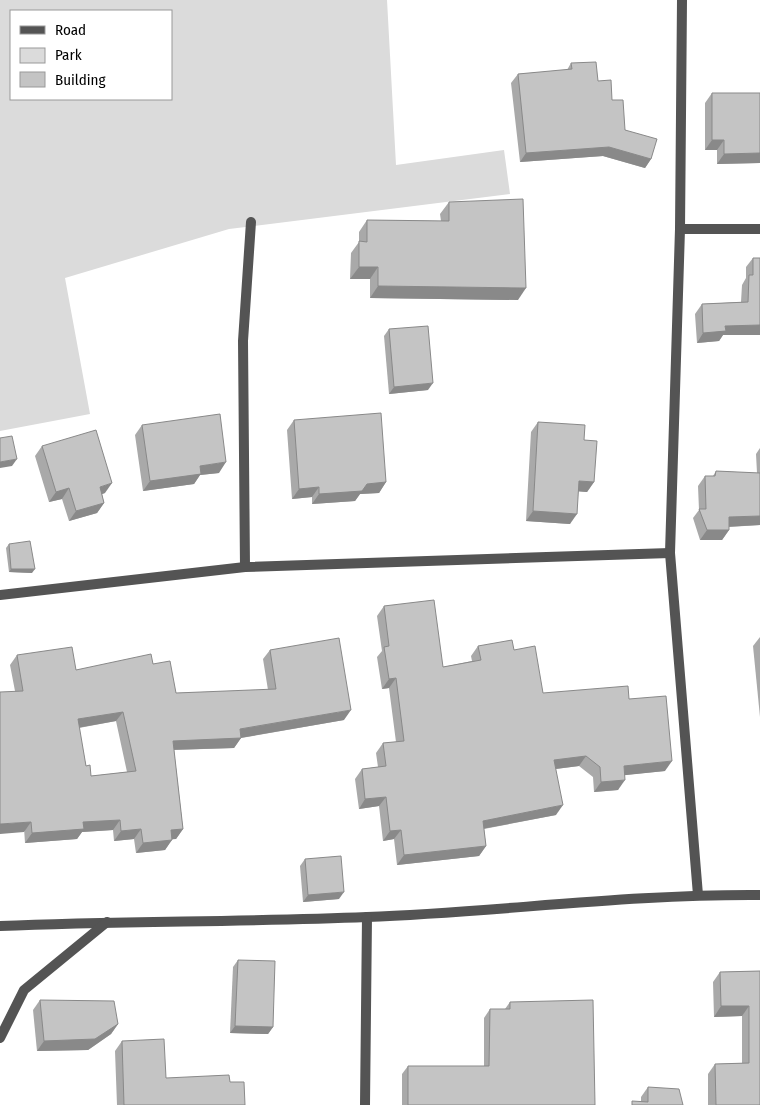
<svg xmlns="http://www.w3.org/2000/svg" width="760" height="1105" viewBox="0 0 760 1105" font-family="'Fira Sans Condensed',sans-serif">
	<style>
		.green { fill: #dbdbdb; fill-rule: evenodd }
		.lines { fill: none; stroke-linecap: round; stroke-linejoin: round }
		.minor { stroke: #545454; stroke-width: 10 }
		.wall { fill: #a9a9a9; fill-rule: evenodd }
		.shaded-wall { fill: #898989 }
		.building { fill: #c4c4c4; stroke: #898989; fill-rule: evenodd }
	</style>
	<rect width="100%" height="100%" fill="#fff"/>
	<path class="green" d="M0,0h387l9,165 108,-15 6,44 -281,35 -164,49 25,136 -90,17zM11,11h160v88h-160z"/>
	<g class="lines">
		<g class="minor">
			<polyline points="682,0 680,229 670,553 698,895"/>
			<polyline points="680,229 760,229"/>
			<polyline points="245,567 243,341 251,222"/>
			<polyline points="0,595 245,567 670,553"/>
			<path d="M0,926c122,-5 245,-4 367,-9 131,-5 262,-23 393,-22"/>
			<polyline points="0,1038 24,990 107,922"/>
			<polyline points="365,1105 367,917"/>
		</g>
	</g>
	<g class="wall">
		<polygon points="571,63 598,81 612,100 625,130 651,159 645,168 603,156 520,162 511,83 518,74 567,70"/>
		<polygon points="712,93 760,93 760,163 717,164 717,150 705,150 705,103"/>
		<polygon points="449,202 518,300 370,298 370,279 350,279 351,253 359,242 359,232 367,220 441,221 440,214"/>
		<polygon points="753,258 760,335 723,335 719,341 697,343 695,314 702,304 741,302 742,285 746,278 746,267"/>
		<polygon points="389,329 428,390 389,394 384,336"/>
		<polygon points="294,420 386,482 379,493 360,494 355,501 312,504 312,497 292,499 287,430"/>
		<polygon points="538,422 584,440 594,482 587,492 578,491 570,524 526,521 531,432"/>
		<polygon points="142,425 219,473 200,475 194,484 143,491 135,435"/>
		<polygon points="42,446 105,493 102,494 104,503 97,513 69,521 62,499 49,502 35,456"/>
		<polygon points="760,448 760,525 729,527 729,530 722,540 700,540 693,518 699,510 698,486 705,476 713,476 716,471 757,473 756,454"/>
		<polygon points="9,544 32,573 9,572 6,548"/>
		<polygon points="384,606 443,667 472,661 471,656 478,646 514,650 543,693 629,699 665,771 624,775 618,790 594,792 593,777 579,766 556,769 556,815 484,829 486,846 479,856 397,865 394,839 383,841 379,806 359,809 355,779 362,769 378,767 376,753 383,743 396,742 389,688 382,689 377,657 382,651 377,616"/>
		<polygon points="760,637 760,717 753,646"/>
		<path d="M270,650l74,70 -103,18 -7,10 -60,2 9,79 -7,10h-4l-7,11 -29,3 -2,-14 -20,2 -1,-11 -31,2 -5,7 -52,4 -10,-152 -5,-26 7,-10 59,15 77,-6 23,29 92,-3 -5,-31zM116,721l11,51 -36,4 -5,-10 -7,-38z"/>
		<polygon points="305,859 339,899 303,902 300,866"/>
		<polygon points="238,960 273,1027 268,1034 230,1033 233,967"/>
		<polygon points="760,971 760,1105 708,1105 708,1074 715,1064 742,1063 742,1016 714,1017 713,982 720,972"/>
		<polygon points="40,1000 118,1024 111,1034 88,1050 37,1051 33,1010"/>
		<polygon points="510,1002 595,1105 402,1105 402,1074 408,1066 484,1066 484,1018 490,1009 505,1009"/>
		<polygon points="122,1041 166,1078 230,1082 245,1105 117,1105 115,1051"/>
		<polygon points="648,1087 683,1105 641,1102 641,1097"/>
	</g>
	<g class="shaded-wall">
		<polygon points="712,140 724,140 717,150 705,150"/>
		<polygon points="609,147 651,159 645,168 603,156 520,162 526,153"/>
		<polygon points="760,153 760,163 717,164 724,154"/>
		<polygon points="359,267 378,267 370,279 350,279"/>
		<polygon points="378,286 526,288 518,300 370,298"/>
		<polygon points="760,325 760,335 723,335 719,341 697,343 703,333 725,326"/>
		<polygon points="433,383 428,390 389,394 394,387"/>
		<polygon points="17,459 12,466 0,468 0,462"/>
		<polygon points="226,462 219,473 200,475 194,484 143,491 150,481 200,466"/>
		<polygon points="579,481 594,482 587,492 572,491"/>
		<polygon points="386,482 379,493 360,494 355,501 312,504 319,494 367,484"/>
		<polygon points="112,483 105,493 93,497 100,487"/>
		<polygon points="319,487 312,497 292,499 299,489"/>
		<polygon points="69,488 62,499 49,502 56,492"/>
		<polygon points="104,503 97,513 69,521 76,511"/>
		<polygon points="533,511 577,514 570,524 526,521"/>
		<polygon points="760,516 760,525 723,527 729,517"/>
		<polygon points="707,530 729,530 722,540 700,540"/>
		<polygon points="11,569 35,569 32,573 9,572"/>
		<polygon points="396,678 389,688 382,689 389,679"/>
		<polygon points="351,710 344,720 240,738 241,738 234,748 166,750 173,741"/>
		<polygon points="123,712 116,721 71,729 78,719"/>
		<polygon points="586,756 579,766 547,770 554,760"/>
		<polygon points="672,761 665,771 617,776 624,766"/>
		<polygon points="625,780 618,790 594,792 601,782"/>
		<polygon points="386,797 379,806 359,809 365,799"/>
		<polygon points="563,805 556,815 476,830 483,821"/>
		<polygon points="120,820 113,830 82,832 77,839 25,843 32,833 83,822"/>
		<polygon points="31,822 24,832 0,834 0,824"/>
		<polygon points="141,829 134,839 114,841 121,831"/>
		<polygon points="183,829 176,839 164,840 171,830"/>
		<polygon points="401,830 394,839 383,841 390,831"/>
		<polygon points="172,840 165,850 136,853 143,843"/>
		<polygon points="486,846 479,856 397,865 404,855"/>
		<polygon points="344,892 339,899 303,902 308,895"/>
		<polygon points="721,1006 749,1006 742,1016 714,1017"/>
		<polygon points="118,1024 111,1034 88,1050 37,1051 44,1041"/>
		<polygon points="235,1026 273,1027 268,1034 230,1033"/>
	</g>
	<g class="building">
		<polygon points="596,62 598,81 611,80 612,100 623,100 625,130 657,139 651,159 609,147 526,153 518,74 572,69 571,63"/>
		<polygon points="712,93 760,93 760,153 724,154 724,140 712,140"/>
		<polygon points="523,199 526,288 378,286 378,267 359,267 359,241 367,242 367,220 449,221 449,202"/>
		<polygon points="753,258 760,258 760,325 725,326 726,331 703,333 702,304 748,302 749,275 753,275"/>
		<polygon points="428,326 433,383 394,387 389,329"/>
		<polygon points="381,413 386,482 367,484 362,491 319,494 319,487 299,489 294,420"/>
		<polygon points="220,414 226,462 200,466 201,474 150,481 142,425"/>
		<polygon points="538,422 585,425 584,440 597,441 594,482 579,481 577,514 533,511"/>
		<polygon points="96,430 112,483 100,487 104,503 76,511 69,488 56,492 42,446"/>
		<polygon points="12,436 17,459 0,462 0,438"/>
		<polygon points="716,471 760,473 760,516 729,517 729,530 707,530 699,509 706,509 705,476 715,476"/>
		<polygon points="30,541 35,569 11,569 9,544"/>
		<polygon points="434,600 443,667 481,660 478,646 512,640 514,650 535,646 543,693 628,686 629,699 666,696 672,761 624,766 625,780 601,782 600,767 586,756 554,760 563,805 483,821 486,846 404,855 401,830 390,831 386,797 365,799 362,769 386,766 383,743 404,741 396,678 389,679 384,647 389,646 384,606"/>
		<path d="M339,638l12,72 -111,19 1,9 -68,3 10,88 -12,1 1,10 -29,3 -2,-14 -20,2 -1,-11 -37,2 1,7 -52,4 -1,-11 -31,2v-132l23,-1 -6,-36 55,-8 4,23 75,-16 2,10 17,-3 6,32 100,-4 -6,-39zM123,712l13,59 -45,5 -1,-11 -4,1 -8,-47z"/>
		<polygon points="341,856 344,892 308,895 305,859"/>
		<polygon points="238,960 275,961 273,1027 235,1026"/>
		<polygon points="760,971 760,1105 716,1105 715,1064 749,1063 749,1006 721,1006 720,972"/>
		<polygon points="40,1000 114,1001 118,1024 95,1039 44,1041"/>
		<polygon points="593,1000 595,1105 408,1105 408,1066 489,1066 490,1009 510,1009 510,1002"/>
		<polygon points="164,1039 166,1078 229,1075 230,1082 244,1082 245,1105 124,1105 122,1041"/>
		<polygon points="648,1087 679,1089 683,1105 632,1105 632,1101 648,1102"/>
	</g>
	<rect x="10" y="10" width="162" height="90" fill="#ffffff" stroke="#999999"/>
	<rect x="20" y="26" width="25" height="8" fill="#545454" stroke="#999999"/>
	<text x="55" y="35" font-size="15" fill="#000000">Road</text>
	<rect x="20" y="48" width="25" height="15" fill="#dbdbdb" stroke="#999999"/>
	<text x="55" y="60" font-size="15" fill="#000000">Park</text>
	<rect x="20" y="72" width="25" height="15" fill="#c4c4c4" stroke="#999999"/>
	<text x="55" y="85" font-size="15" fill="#000000">Building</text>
</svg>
